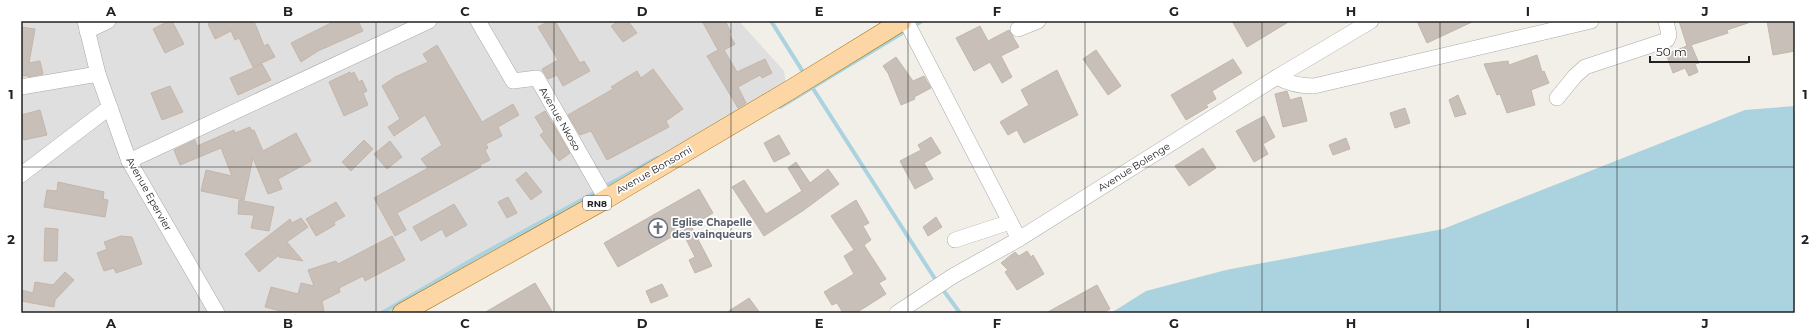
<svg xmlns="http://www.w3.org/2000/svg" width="1816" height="334" viewBox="0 0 1816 334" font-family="Montserrat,sans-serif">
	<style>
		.residential { fill: #e0dfdf }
		.water { fill: #aad3df }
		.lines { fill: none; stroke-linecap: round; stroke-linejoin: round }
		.stream { stroke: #aad3df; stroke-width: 4 }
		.building { fill: #c7bfb8; stroke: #c4b6ab }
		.minor-casing { stroke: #a9a9a9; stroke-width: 16 }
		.major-casing { stroke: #a06b00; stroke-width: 20 }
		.minor { stroke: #fff; stroke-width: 15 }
		.major { stroke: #fcd6a4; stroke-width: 19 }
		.grid { fill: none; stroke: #222; stroke-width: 1; stroke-opacity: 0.55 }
		.labels { text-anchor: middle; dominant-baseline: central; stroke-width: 3.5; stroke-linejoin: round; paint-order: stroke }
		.shield { fill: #fff; stroke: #646464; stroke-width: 1 }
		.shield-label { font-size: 9px; font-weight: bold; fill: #222 }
		.street-label { font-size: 10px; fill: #222; stroke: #fff }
		.worship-label { font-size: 10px; font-weight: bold; fill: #5b616d; stroke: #fff; text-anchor: start }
		.neatline { fill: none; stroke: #222; stroke-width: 1.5 }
		.grid-label { font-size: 13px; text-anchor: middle; font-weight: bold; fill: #222 }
	</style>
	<rect width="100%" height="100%" fill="#f2efe9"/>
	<polygon class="residential" points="21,21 739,21 784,71 786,85 388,313 21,313"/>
	<polygon class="water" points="1795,106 1795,313 1111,313 1146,291 1226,270 1443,229 1745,110"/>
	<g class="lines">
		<g class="stream">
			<polyline points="771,21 805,75"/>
			<polyline points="812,87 937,282"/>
			<polyline points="780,107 922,21"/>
			<polyline points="604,187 657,158"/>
			<polyline points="941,287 960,313"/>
			<polyline points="382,313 477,257 598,191"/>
		</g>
	</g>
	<g class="building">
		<polygon points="169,21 172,21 184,44 165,53 153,29"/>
		<polygon points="216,21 254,21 264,46 268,44 275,57 253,67 239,38 235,40 231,31 215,39 208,24"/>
		<polygon points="335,21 358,21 363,31 318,51 301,62 291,43"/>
		<polygon points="549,21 555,21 580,63 584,61 590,71 563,86 557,75 548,79 542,69 558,60 538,27"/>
		<polygon points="619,21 628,21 637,33 623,42 611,26"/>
		<polygon points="702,21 725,21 731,32 729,34 735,44 724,50 737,72 765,59 772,73 762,78 760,75 738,87 746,103 738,108 707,56 718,50"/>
		<polygon points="1232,21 1290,21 1247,47"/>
		<polygon points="1417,21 1474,21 1427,43"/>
		<polygon points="1679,21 1747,21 1748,23 1727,30 1728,33 1691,45 1699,63 1695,64 1698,72 1689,76 1685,68 1673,73 1666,54 1687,46"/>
		<polygon points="1767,21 1795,21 1795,51 1773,55"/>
		<polygon points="980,26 988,41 1009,30 1019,47 1001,56 1012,77 1002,83 990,62 974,71 956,38"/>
		<polygon points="21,27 35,29 29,63 40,61 43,74 28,77 27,73 26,76 21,76"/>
		<polygon points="437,45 482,122 513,104 519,115 498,127 502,136 486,144 488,148 485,150 490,160 480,165 481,167 397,213 406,230 395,236 374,198 428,168 421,159 442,145 425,115 394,136 388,127 400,119 382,86 395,77 428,62 423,54"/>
		<polygon points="1096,50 1121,86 1108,95 1083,59"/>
		<polygon points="1537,55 1542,72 1544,71 1549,83 1531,90 1535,105 1507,113 1500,94 1497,95 1484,64 1508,61 1509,65"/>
		<polygon points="896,57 913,81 924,76 931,88 914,97 915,99 901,105 888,73 883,66"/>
		<polygon points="1233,59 1242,73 1212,91 1216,99 1206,105 1208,107 1186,120 1171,95"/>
		<polygon points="262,64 271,80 238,95 230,78"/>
		<polygon points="653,69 683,109 666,121 669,127 607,160 591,131 580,135 568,115 613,89 611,87 637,71 641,78"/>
		<polygon points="1057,70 1078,115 1024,143 1017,130 1008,135 1000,122 1029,105 1021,90"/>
		<polygon points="350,72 351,74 354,72 359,82 362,80 367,91 363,93 368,105 344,116 329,82"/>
		<polygon points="170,86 183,112 162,120 151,93"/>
		<polygon points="1287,91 1290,100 1301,97 1307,121 1283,127 1275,94"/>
		<polygon points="1458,95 1466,114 1455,117 1449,100"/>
		<polygon points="1405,108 1410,123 1395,128 1390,113"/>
		<polygon points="40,110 47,135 24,140 21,130 21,115"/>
		<polygon points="545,111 570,153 559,161 540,135 544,132 535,117"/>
		<polygon points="1264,116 1275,137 1263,144 1268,154 1254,162 1236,131"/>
		<polygon points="250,127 252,131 254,130 263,151 296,133 311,161 278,179 282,189 268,194 253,158 244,200 201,191 206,170 232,176 221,148 180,165 174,150 195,140 197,146 234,130 235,133"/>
		<polygon points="779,135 790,154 774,162 764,143"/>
		<polygon points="931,137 941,153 924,163 933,179 915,189 900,161 921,150 918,145"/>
		<polygon points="1346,138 1350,149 1333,155 1329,145"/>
		<polygon points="364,140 373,149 351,171 342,162"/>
		<polygon points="390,141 402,157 387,169 374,154"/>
		<polygon points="1203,148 1216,168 1189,186 1175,166"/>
		<polygon points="796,162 810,183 828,169 839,184 804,210 764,236 732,187 744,180 766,214 802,191 788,168"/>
		<polygon points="526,172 542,192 531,200 516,180"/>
		<polygon points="58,182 104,192 103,199 108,200 105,217 44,207 47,190 57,191"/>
		<polygon points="699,189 713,213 691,226 712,266 695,273 689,260 695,257 682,231 618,267 604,243"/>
		<polygon points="508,197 517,213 507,218 498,202"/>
		<polygon points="239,200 274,207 269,231 251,228 254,215 238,214"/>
		<polygon points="856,200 869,223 863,226 871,240 864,245 886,279 879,283 886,294 856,313 843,313 837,303 832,305 824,292 854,274 844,256 854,250 831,216"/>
		<polygon points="336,202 345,216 334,222 335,225 316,236 306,219"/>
		<polygon points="454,204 467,225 446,237 442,229 421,241 413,227"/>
		<polygon points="936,217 942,227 928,236 923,227"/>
		<polygon points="301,218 308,227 287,242 303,261 279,257 279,255 259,272 245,254 290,219 292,223"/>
		<polygon points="45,228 58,229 57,261 44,261"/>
		<polygon points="121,236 132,237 142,264 116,273 114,268 104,271 97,253 107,249 104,242"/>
		<polygon points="392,236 405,260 365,281 363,276 339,288 340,292 322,301 324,311 315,313 288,313 265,307 271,287 298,294 301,283 314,286 308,270 336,261 338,264"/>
		<polygon points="1027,251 1031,257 1033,255 1044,274 1017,290 1005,272 1008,270 1001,263 1015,252 1019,256"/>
		<polygon points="65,272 74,280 55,300 54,307 21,301 21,290 33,293 35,282 53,285"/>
		<polygon points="535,283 553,313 484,313"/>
		<polygon points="662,284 668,296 651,303 646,291"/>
		<polygon points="1097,285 1110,309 1102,313 1046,313"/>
		<polygon points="749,298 760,313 726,313"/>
	</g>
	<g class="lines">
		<g class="minor-casing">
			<g id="minor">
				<polyline points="85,21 98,74 129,161 217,313"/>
				<polyline points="478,21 513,81 537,78 606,199"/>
				<polyline points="906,21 1019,239"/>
				<polyline points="1018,29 1038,21"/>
				<polyline points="87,31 108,21"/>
				<path d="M1277,77c12,7 23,9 37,9l277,-65"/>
				<polyline points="21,87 98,74"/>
				<polyline points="1557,98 1575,76 1585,67 1667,40 1669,35 1666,21"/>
				<polyline points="129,161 429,21"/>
				<polyline points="21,175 110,107"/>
				<polyline points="955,240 1010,222"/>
				<polyline points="897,313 953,276 1019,239 1277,77 1371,21"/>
			</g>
		</g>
		<g class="major-casing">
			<polyline id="major" points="402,313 606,199 790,90 902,21"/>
		</g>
		<use href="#minor" class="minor"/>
		<use href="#major" class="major"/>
	</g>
	<path class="grid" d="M199,21v292M376,21v292M554,21v292M731,21v292M908,21v292M1085,21v292M1262,21v292M1440,21v292M1617,21v292M21,167h1774"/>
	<defs>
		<g id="church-ring" transform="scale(1)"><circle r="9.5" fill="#fff" stroke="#6b7280" stroke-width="1.5"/><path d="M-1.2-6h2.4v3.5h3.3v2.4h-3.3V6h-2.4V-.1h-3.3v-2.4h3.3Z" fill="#6b7280"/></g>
	</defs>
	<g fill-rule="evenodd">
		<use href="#church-ring" x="658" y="228"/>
	</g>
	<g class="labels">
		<rect class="shield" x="583" y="196" width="28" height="14" rx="3"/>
		<g class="shield-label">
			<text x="597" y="203">RN8</text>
		</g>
		<g class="street-label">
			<text transform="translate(560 119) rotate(60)">Avenue Nkoso</text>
			<text transform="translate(1134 167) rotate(-32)">Avenue Bolenge</text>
			<text transform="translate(654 170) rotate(-30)">Avenue Bonsomi</text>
			<text transform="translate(149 194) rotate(61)">Avenue Epervier</text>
		</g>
		<g class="worship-label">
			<text x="672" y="222">Eglise Chapelle<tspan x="672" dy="12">des vainqueurs</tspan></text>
		</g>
	</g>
	<rect width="1816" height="334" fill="none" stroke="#ffffff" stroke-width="44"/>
	<path d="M1650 56v6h99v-6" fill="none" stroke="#222222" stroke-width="2"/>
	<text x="1656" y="56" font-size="12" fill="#222222" stroke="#ffffff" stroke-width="3" paint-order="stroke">50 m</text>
	<rect x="22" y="22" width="1772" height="290" class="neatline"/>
	<g class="grid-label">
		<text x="111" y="16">A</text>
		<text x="288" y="16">B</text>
		<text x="465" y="16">C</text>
		<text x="642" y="16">D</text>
		<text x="819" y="16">E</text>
		<text x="997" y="16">F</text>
		<text x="1174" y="16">G</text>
		<text x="1351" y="16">H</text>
		<text x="1528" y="16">I</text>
		<text x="1705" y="16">J</text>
		<text x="11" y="99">1</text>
		<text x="1805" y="99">1</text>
		<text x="11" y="244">2</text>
		<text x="1805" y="244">2</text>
		<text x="111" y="328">A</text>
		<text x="288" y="328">B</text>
		<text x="465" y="328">C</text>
		<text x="642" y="328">D</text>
		<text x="819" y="328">E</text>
		<text x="997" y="328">F</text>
		<text x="1174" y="328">G</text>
		<text x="1351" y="328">H</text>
		<text x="1528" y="328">I</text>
		<text x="1705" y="328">J</text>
	</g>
</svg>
